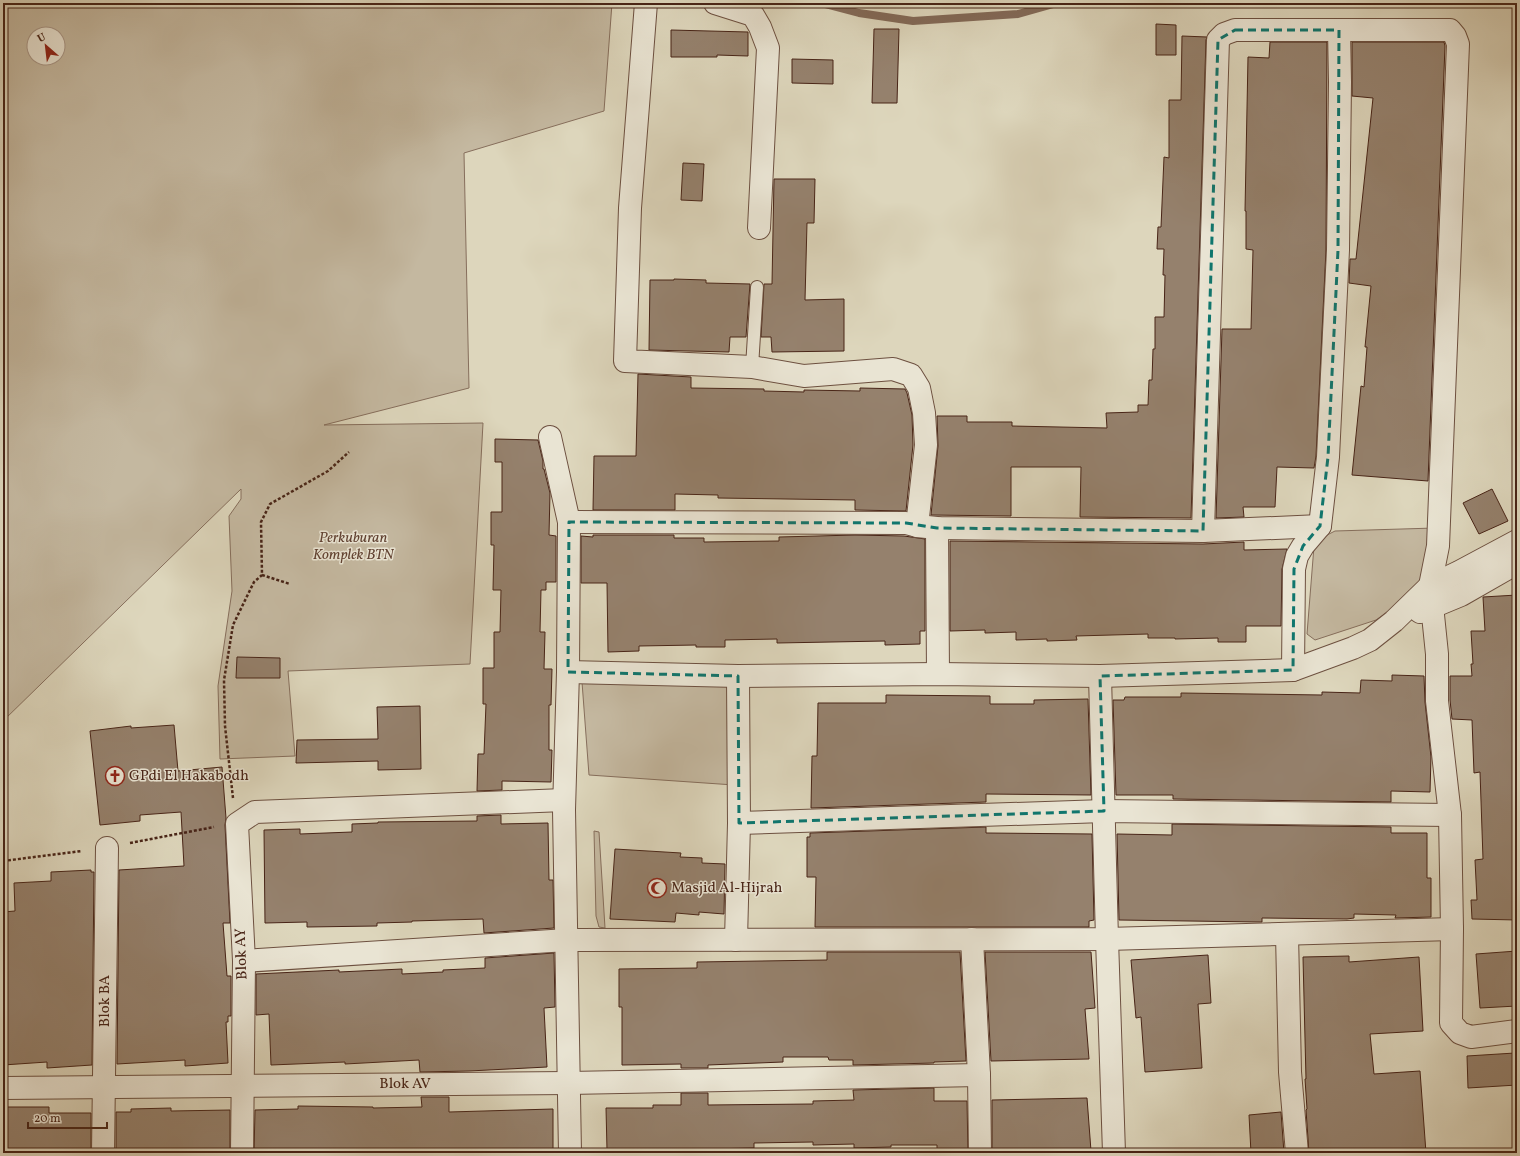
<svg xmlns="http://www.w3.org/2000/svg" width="1520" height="1156" viewBox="0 0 1520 1156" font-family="Vollkorn,serif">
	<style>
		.green { fill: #c4b8a0; stroke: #866e5c; fill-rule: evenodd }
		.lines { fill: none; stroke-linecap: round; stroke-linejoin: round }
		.stream { stroke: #836a58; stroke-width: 8 }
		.building { fill: #95816d; stroke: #482417 }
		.service-casing { stroke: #6d5040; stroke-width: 14 }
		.minor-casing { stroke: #6d5040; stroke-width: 24 }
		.path { stroke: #482417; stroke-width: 2.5; stroke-dasharray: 3 2; stroke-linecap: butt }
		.service { stroke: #e9e4d3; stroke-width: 12 }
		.minor { stroke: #e9e4d3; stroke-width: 22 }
		.marked { fill: none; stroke: #0f766e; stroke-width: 3; stroke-dasharray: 8 5; stroke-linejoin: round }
		.labels { text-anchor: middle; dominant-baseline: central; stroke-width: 3; stroke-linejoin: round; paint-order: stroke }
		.park-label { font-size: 15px; font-style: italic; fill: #614232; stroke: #e9e4d3 }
		.poi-label { font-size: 15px; fill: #482417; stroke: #e9e4d3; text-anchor: start }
		.street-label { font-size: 15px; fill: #482417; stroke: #e9e4d3 }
	</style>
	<rect width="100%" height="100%" fill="#ddd6bc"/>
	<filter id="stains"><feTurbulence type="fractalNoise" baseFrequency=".005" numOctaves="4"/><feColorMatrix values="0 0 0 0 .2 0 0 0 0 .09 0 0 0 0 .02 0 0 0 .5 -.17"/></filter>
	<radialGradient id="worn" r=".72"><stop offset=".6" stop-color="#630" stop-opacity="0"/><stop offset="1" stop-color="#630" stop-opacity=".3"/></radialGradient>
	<g class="green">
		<path d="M3,3h609l-8,108 -140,42 5,235 -145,37 159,-2 -13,241 -182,7 7,85 -75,3 -2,-73 14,-95 -3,-75 12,-17v-10l-238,232zM34,34h24v24h-24z"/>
		<polygon points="1435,528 1419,591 1376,620 1315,640 1307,634 1314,546 1323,537 1335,531"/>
		<polygon points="734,680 734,785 589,775 582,682"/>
		<polygon points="594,831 599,832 605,928 599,927 596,916"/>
	</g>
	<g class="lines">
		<polyline class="stream" points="821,3 859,13 913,21 1018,14 1057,3"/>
	</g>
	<g class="building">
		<polygon points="1156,24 1176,25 1176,55 1156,55"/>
		<polygon points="874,29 899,29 897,103 872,103"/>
		<polygon points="671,30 748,32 748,56 717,55 717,57 671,57"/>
		<polygon points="1182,36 1207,37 1206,40 1191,518 1080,517 1081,467 1011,467 1011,516 931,515 938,446 937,416 967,416 967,422 1012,422 1012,426 1107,428 1106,413 1138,412 1138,405 1148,405 1149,380 1152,380 1153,349 1155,349 1155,317 1164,317 1165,275 1163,275 1164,249 1157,249 1158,227 1161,227 1164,157 1169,158 1169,100 1181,100"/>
		<polygon points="1270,42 1327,42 1326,250 1316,456 1314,468 1277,467 1275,507 1243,507 1244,517 1216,518 1222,329 1251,329 1253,250 1246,249 1246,211 1245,211 1248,57 1269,58"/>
		<polygon points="1352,42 1444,42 1445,46 1428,481 1352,475 1361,386 1364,387 1367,347 1365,347 1371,286 1349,283 1350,259 1356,259 1373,98 1352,96"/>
		<polygon points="792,59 833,60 833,84 792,83"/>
		<polygon points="683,163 704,164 702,201 681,200"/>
		<polygon points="774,179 815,179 814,223 807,223 805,300 844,299 844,351 772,352 771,337 761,337 764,284 772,284"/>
		<polygon points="674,279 706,280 706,283 750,284 746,337 730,337 729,352 649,350 650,280 674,280"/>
		<polygon points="638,374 691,377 691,388 764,389 764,391 804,392 804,390 860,391 860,388 905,389 907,393 912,415 913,445 906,511 855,510 855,500 718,498 718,495 675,494 675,510 593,510 594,456 636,456"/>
		<polygon points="495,439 538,440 543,461 543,469 544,469 550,493 549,535 556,536 556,582 546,582 546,590 541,590 540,632 545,632 544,669 552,669 551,705 549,705 549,750 552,750 551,782 502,781 502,790 477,791 478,754 484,754 486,704 483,704 483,668 494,668 494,632 500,632 501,590 493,590 494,545 491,545 491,512 502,512 502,462 495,462"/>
		<polygon points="1492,489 1508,521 1479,534 1463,503"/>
		<polygon points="593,535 674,535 674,538 704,538 704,542 779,541 779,537 855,535 904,536 925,539 925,631 920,631 920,644 885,645 885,641 777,643 777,639 725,640 725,647 696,647 696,645 639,646 639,651 608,652 607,583 581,583 581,536 593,537"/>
		<polygon points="950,541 1203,544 1244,542 1244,550 1287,549 1282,569 1281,626 1246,626 1246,642 1218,642 1218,638 1175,639 1175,638 1148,638 1148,634 1076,636 1077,640 1047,641 1047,639 1016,640 1016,632 985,633 985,630 950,631"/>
		<polygon points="1517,595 1517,920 1472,919 1471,900 1477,900 1475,860 1483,859 1480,772 1474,773 1472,720 1452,719 1450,700 1450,676 1472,676 1471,664 1473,664 1471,631 1485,631 1483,597"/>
		<polygon points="237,657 280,658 280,678 236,678"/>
		<polygon points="1392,675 1424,676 1425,702 1431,757 1430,792 1391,791 1391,802 1173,799 1173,795 1116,795 1113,700 1124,700 1125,697 1181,697 1181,693 1322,695 1322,692 1360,693 1361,680 1392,681"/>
		<polygon points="886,695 990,696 990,704 1034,704 1034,700 1088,699 1091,795 986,794 986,802 811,808 812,756 817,756 818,703 886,703"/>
		<polygon points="420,706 421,769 378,770 378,761 296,763 297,740 378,739 377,707"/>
		<polygon points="174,725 178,771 222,767 226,818 225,825 230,923 223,923 227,976 231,976 231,1016 228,1016 228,1022 226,1022 228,1063 185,1066 185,1060 117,1064 119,870 184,866 181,812 140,815 140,821 100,825 90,731 131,726 131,728"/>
		<polygon points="501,815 501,824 548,823 549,880 553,880 554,928 484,933 483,919 412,921 412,922 377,923 377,926 307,927 307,922 265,923 264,830 300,829 300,834 352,832 352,824 378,823 378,822 477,821 477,816"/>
		<polygon points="1172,824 1391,827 1391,833 1427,833 1427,878 1431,878 1431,917 1395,918 1396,915 1354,914 1354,918 1347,919 1262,918 1262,922 1259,922 1119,920 1117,834 1172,835"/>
		<polygon points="986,827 986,833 1092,834 1094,920 1089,921 1089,927 815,927 816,877 807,877 807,837 810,837 810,833"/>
		<polygon points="615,849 681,853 680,857 702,858 702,863 725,864 724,914 699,912 699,915 676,913 675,922 610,919"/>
		<polygon points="91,870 91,872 94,872 92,1065 47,1068 47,1062 3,1065 3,912 15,911 14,883 51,881 51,872"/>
		<polygon points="1517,951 1517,1006 1480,1008 1476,954"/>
		<polygon points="827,952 960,952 966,1061 934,1062 934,1063 853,1065 853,1060 829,1060 828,1057 783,1057 783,1062 708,1065 708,1068 681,1068 681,1064 622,1065 622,1007 619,1007 619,969 697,968 697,962 827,960"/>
		<polygon points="985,952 1091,952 1095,1008 1085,1009 1089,1059 991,1061"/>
		<polygon points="554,953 555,1007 544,1008 547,1067 469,1071 420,1072 419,1060 345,1064 345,1062 271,1065 269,1014 256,1015 256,974 339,970 339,972 402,969 402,974 443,972 443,970 485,968 485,958"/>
		<polygon points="1208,955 1211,1003 1198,1004 1202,1068 1145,1072 1141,1017 1136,1018 1131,960"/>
		<polygon points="1349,956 1349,962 1419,957 1423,1031 1370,1034 1374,1074 1420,1071 1426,1153 1309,1153 1306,1110 1307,1109 1305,1079 1306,1079 1303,957"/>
		<polygon points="1515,1053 1517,1085 1468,1088 1467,1056"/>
		<polygon points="934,1088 934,1101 967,1101 968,1153 937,1153 937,1145 891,1145 891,1147 854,1148 854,1144 813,1145 813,1142 754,1143 754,1148 708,1149 708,1152 653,1152 653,1150 607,1150 606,1108 653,1108 653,1105 681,1105 681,1093 708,1093 708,1105 813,1104 813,1101 854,1100 853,1090"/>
		<polygon points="421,1097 449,1097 449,1112 553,1109 553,1153 486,1153 486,1149 397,1150 397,1152 344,1152 344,1149 291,1150 291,1153 254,1153 255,1110 298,1109 298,1106 373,1107 373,1108 422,1107"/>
		<polygon points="1087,1098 1091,1151 1061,1153 992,1153 992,1100"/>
		<polygon points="3,1107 49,1107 49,1113 91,1113 91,1153 3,1153"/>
		<polygon points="171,1108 171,1111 230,1110 230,1153 116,1153 116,1112 131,1112 131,1109"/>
		<polygon points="1281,1112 1284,1153 1251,1153 1249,1115"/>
	</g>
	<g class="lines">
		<g class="service-casing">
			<polyline id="service" points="752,367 757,287"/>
		</g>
		<g class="minor-casing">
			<g id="minor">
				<polyline points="646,3 630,208 625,361 752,367 804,376 893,369 911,375 919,388 924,413 926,445 917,526"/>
				<polyline points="715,3 753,15 760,27 768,48 759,228"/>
				<polyline points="550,437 569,522 568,672 564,810 570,1153"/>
				<polyline points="569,522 906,523 917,526 937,528 1203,531 1320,526"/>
				<polyline points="937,528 938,674"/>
				<polyline points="1203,531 1218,40 1224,34 1235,30 1450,30 1455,36 1458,44 1438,546 1430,586 1437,654 1437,701 1450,815 1452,929 1451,1023 1460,1033 1471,1037 1517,1031"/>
				<polyline points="1420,612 1461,595 1517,563"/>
				<polyline points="1293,670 1294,569 1297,556 1303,546 1320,526 1328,457 1338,250 1340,82 1339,30"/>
				<polyline points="568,672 738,676 938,674 1100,676 1293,670 1353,648 1370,640 1394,621 1430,586 1459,572 1517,541"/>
				<polyline points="1100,676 1107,939 1114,1153"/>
				<polyline points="739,823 1104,811 1450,815"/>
				<polyline points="1287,934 1290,1072 1297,1153"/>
				<polyline points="972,939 979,1075 980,1153"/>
				<polyline points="736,940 739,823 738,676"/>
				<polyline points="244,961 567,940 1107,939 1452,929"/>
				<polyline points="3,1088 569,1083 979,1075"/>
				<polyline points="103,1153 107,848"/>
				<polyline points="242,1153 244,961 237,824 255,812 564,800"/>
			</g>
		</g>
		<g class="path">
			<polyline points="262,575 290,584"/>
			<polyline points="233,798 225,726 224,680 233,625 254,582 262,575 261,522 270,504 328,471 349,452"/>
			<polyline points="130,843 214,827"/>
			<polyline points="3,861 82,851"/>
		</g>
		<use href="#service" class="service"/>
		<use href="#minor" class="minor"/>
	</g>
	<path class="marked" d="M1235,30h104l-1,220 -10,207 -8,69 -17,20 -9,23 -1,101 -193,6 4,135 -365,12 -1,-147 -170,-4 1,-150 337,1 31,5 266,3 15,-491z"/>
	<defs>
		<g id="church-ring" transform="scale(1)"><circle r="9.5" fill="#e9e4d3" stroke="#8f2418" stroke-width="1.5"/><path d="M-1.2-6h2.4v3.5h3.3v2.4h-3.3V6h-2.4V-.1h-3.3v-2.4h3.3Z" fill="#8f2418"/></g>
		<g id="mosque-ring" transform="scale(1)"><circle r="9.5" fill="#e9e4d3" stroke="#8f2418" stroke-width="1.5"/><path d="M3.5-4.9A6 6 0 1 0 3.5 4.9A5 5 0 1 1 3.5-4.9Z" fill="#8f2418"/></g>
	</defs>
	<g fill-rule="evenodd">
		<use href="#church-ring" x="115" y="776"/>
		<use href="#mosque-ring" x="657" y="888"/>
	</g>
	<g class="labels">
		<g class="park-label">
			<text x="353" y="538">Perkuburan<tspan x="353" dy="17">Komplek BTN</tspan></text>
		</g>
		<g class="poi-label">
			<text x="129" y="776">GPdi El Hakabodh</text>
			<text x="671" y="888">Masjid Al-Hijrah</text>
		</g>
		<g class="street-label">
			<text transform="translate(242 954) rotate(-92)">Blok AY</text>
			<text transform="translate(105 1001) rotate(-90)">Blok BA</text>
			<text x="405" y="1084">Blok AV</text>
		</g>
	</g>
	<rect width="1520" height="1156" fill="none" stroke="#ddd6bc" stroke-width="16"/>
	<rect x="4" y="4" width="1512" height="1148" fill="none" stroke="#482417" stroke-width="2"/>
	<rect x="8" y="8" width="1504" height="1140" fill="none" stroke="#482417"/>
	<g transform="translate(46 46) rotate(332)"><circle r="19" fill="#e9e4d3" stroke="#a99788"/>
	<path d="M0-3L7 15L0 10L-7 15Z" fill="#8f2418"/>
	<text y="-6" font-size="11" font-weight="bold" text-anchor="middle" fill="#482417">U</text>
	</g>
	<path d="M28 1122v6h79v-6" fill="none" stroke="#482417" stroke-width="2"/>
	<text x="34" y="1122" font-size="12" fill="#482417" stroke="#e9e4d3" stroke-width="3" paint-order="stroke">20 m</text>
	<rect width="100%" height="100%" filter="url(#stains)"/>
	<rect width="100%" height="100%" fill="url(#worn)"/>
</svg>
